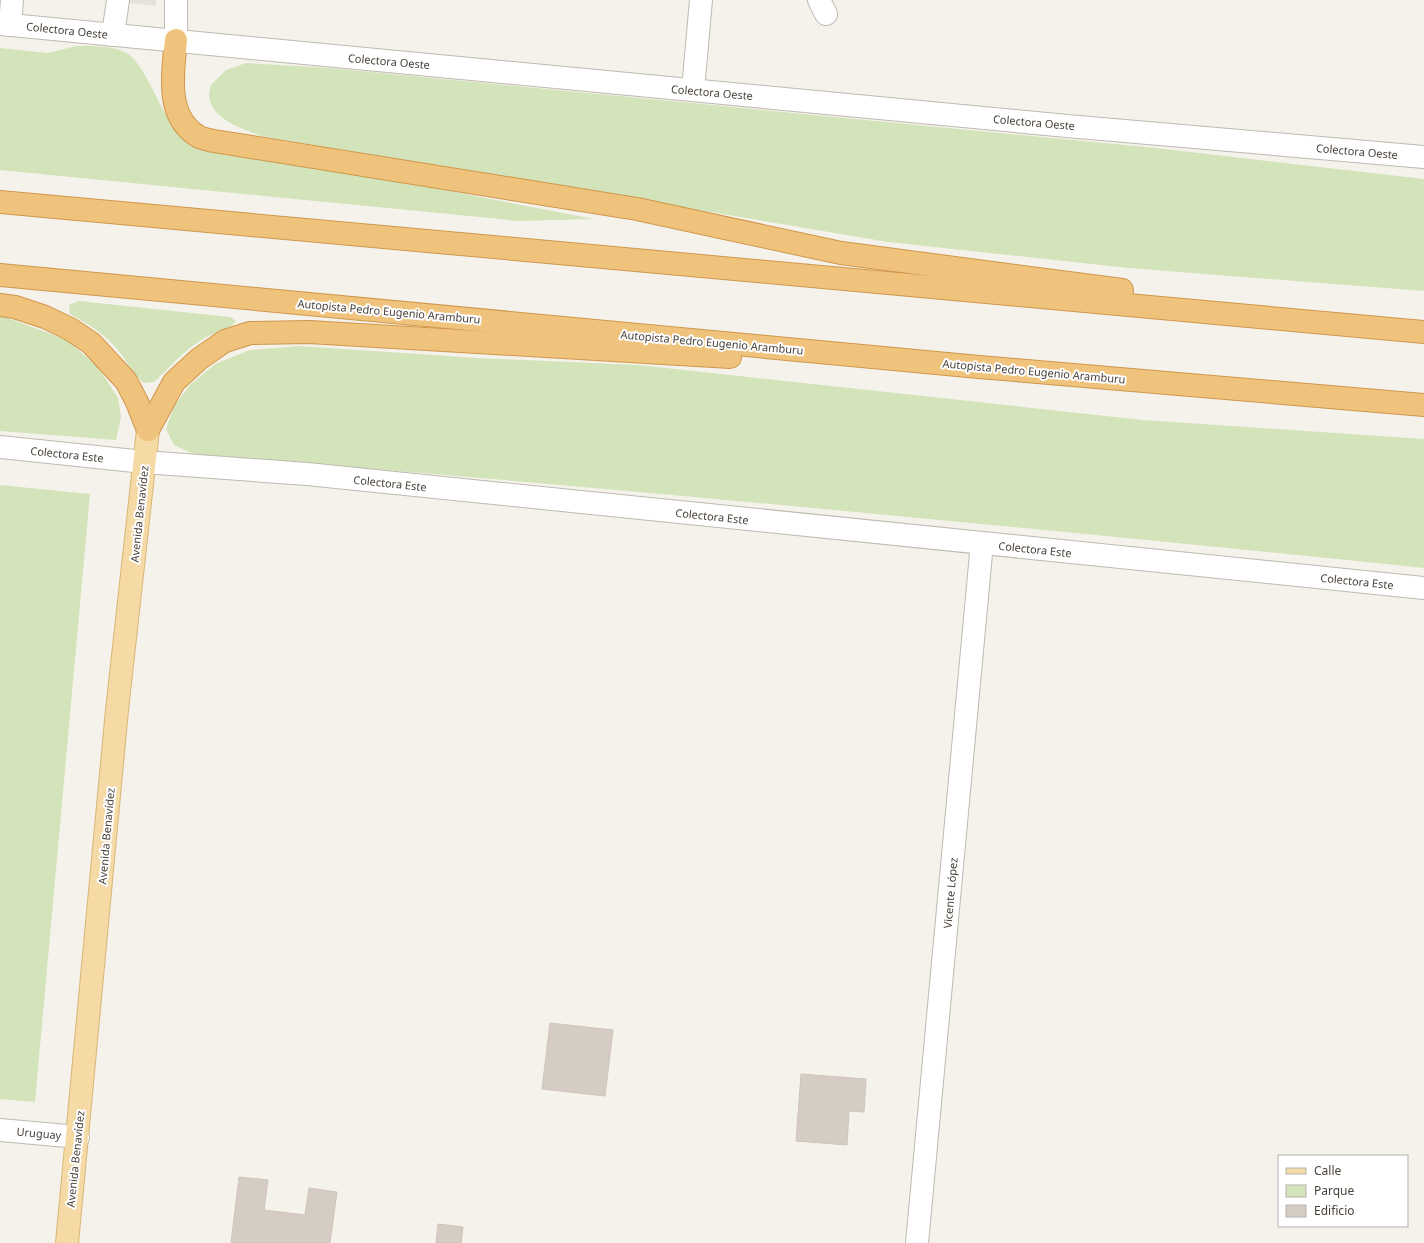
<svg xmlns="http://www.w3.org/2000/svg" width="1424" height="1243" viewBox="0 0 1424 1243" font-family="'Noto Sans',sans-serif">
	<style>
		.industrial { fill: #e5e1dd }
		.green { fill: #d4e4ba }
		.building { fill: #d5cdc3; stroke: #cfc4b7 }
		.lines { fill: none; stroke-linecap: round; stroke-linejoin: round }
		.minor-casing { stroke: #bfb9b0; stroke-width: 24 }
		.major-casing { stroke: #d9b676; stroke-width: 24 }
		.highway-casing { stroke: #cf974c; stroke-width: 24 }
		.minor { stroke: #fff; stroke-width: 22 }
		.major { stroke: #f5daa5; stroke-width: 22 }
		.highway { stroke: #f0c37c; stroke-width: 22 }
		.labels { text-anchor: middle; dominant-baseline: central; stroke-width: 4; stroke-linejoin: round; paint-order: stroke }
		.street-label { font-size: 11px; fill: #49423a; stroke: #fff }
	</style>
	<rect width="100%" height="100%" fill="#f5f2ec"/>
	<polygon class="industrial" points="103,0 156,0 156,6"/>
	<g class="green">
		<path d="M76,46c17,0 33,-1 49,6 20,10 34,59 51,77 4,5 9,8 14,12l404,78 -75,2 -519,-51v-122l48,5z"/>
		<path d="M246,63l83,5 827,80 268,31v112l-296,-23 -240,-26 -627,-106c-17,-7 -49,-16 -52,-39 0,-4 1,-8 2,-12l15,-15z"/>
		<path d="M79,301l151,16 6,4c-7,9 -19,11 -30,16 -21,12 -35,29 -52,45l-10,1c-12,-9 -17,-23 -27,-34 -13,-16 -29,-25 -47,-35l-1,-9z"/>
		<polygon points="0,315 67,340 98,367 118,398 121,417 116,440 0,431"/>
		<path d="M300,346l177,12 162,7 504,55 281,19v129c-410,-42 -820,-81 -1231,-114l-19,-9 -8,-16 8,-23 16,-21 25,-21 35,-14z"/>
		<polygon points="0,485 90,494 35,1102 0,1099"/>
	</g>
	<g class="building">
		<polygon points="550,1023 613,1030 605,1096 542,1089"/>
		<polygon points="801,1074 866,1079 864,1112 849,1111 847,1145 796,1141"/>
		<polygon points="239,1177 268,1180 264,1210 305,1215 309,1188 337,1192 330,1243 231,1243"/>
		<polygon points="438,1224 463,1227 461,1243 436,1243"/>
	</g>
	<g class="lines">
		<g class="minor-casing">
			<g id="minor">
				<polyline points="819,0 826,14"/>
				<polyline points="0,24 1067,126 1424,157"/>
				<polyline points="10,25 12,0"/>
				<polyline points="113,35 118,0"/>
				<polyline points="176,40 176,0"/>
				<polyline points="693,90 701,0"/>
				<polyline points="0,447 144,462 307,474 1424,588"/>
				<polyline points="0,1130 78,1137"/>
				<polyline points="917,1243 982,543"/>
			</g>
		</g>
		<g class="major-casing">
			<polyline id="major" points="67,1243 117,710 148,430"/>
		</g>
		<g class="highway-casing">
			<g id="highway">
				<path d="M176,40c-3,32 -11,74 20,95 5,4 13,5 18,6l423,68 204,44 281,37"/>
				<polyline points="0,202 1424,332"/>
				<polyline points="0,275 979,367 1424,405"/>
				<polyline points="0,305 15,307 45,317 70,329 91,343 126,381 137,402 148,430"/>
				<polyline points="148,430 174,382 199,359 225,341 250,333 309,332 730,357"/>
			</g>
		</g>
		<use href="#minor" class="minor"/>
		<use href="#major" class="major"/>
		<use href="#highway" class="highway"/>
	</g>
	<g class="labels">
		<g class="street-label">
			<text transform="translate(67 30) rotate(6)">Colectora Oeste</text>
			<text transform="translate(389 61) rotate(5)">Colectora Oeste</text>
			<text transform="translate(712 92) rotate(5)">Colectora Oeste</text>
			<text transform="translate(1034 122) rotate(5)">Colectora Oeste</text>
			<text transform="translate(1357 151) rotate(5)">Colectora Oeste</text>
			<text transform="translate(389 311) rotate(5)">Autopista Pedro Eugenio Aramburu</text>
			<text transform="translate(712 342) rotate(5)">Autopista Pedro Eugenio Aramburu</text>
			<text transform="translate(1034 371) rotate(5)">Autopista Pedro Eugenio Aramburu</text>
			<text transform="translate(67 454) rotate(6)">Colectora Este</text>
			<text transform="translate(390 483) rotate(6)">Colectora Este</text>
			<text transform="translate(139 514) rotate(-84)">Avenida Benavídez</text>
			<text transform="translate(712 516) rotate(6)">Colectora Este</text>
			<text transform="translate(1035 549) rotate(6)">Colectora Este</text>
			<text transform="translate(1357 581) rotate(6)">Colectora Este</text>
			<text transform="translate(106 836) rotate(-85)">Avenida Benavídez</text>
			<text transform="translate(950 893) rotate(-85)">Vicente López</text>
			<text transform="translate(39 1133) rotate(5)">Uruguay</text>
			<text transform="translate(75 1159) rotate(-84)">Avenida Benavídez</text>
		</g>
	</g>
	<rect x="1278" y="1155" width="130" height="72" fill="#ffffff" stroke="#b6b3b0"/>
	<rect x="1286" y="1168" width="20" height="6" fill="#f5daa5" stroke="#b6b3b0"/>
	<text x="1314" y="1175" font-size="12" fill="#49423a">Calle</text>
	<rect x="1286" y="1185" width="20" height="12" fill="#d4e4ba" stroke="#b6b3b0"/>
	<text x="1314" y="1195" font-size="12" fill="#49423a">Parque</text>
	<rect x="1286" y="1205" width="20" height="12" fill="#d5cdc3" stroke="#b6b3b0"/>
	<text x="1314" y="1215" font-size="12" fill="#49423a">Edificio</text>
</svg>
